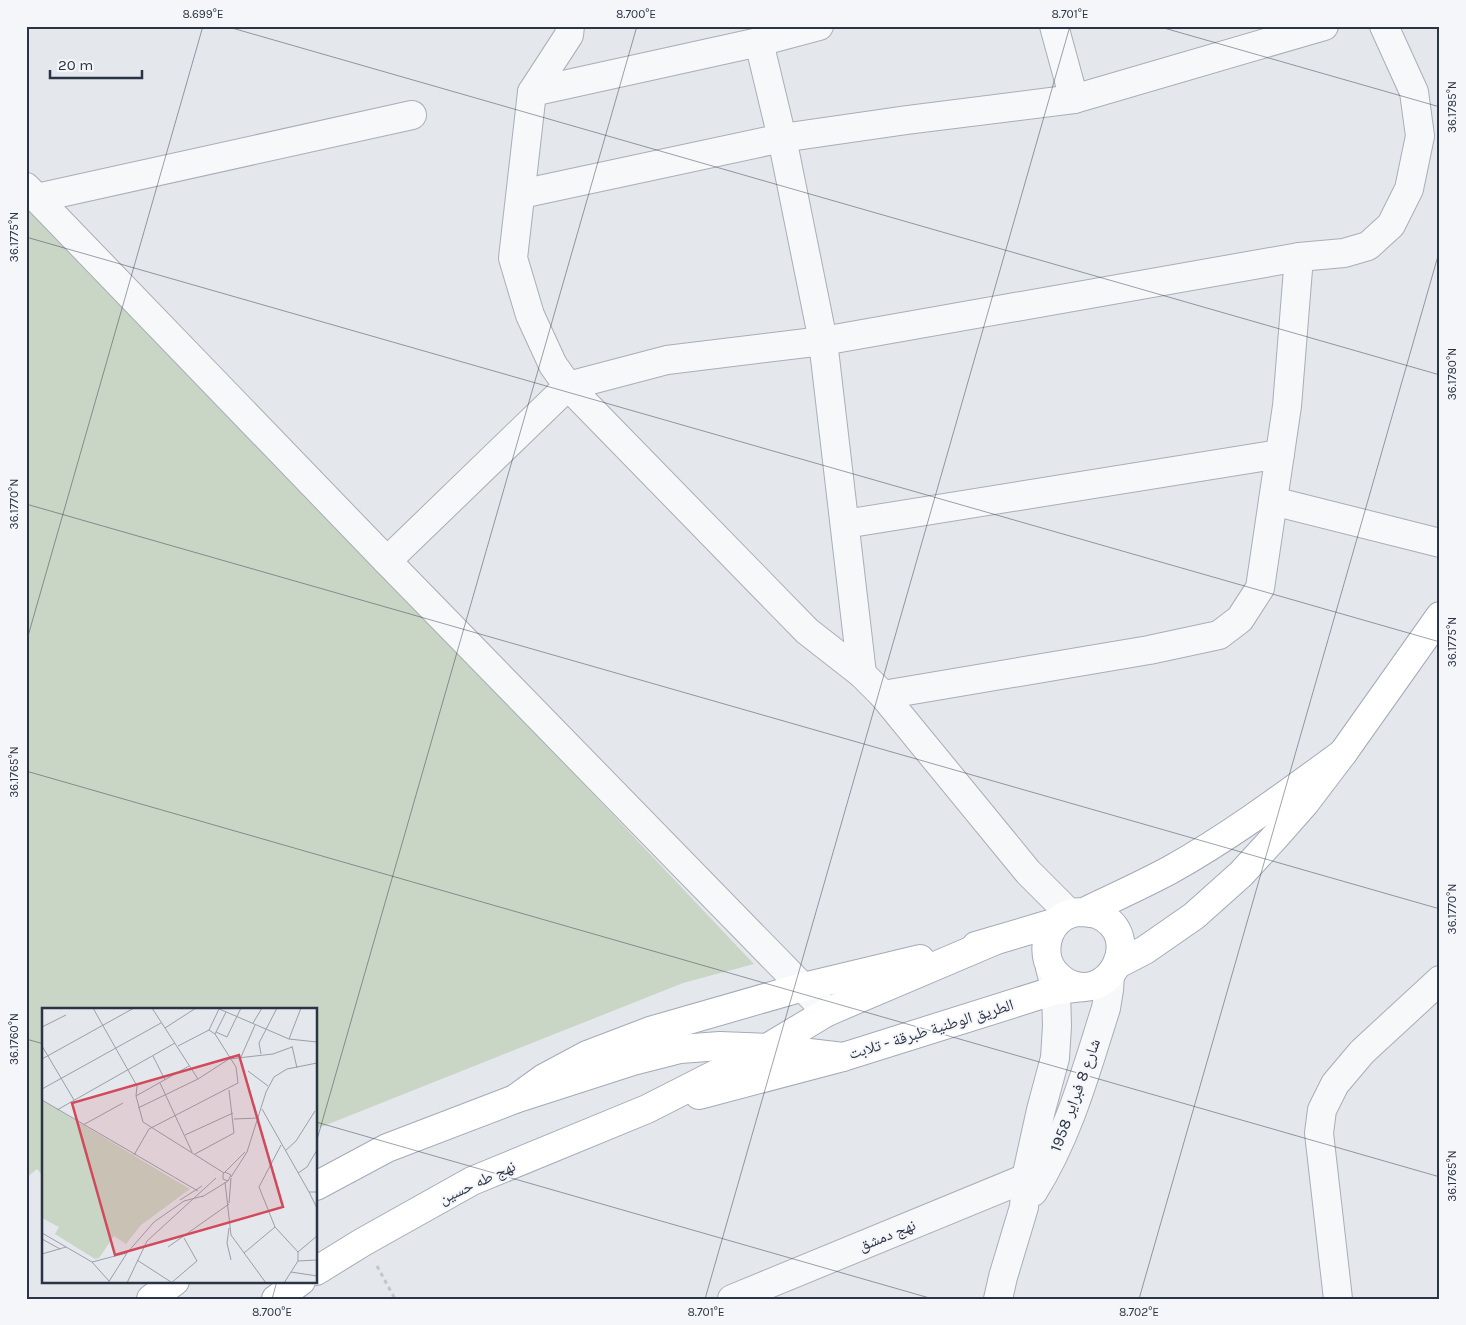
<svg xmlns="http://www.w3.org/2000/svg" width="1466" height="1325" viewBox="0 0 1466 1325" font-family="Karla,'Noto Naskh Arabic',sans-serif">
	<style>
		.green { fill: #c9d6c5 }
		.lines { fill: none; stroke-linecap: round; stroke-linejoin: round }
		.minor-casing { stroke: #a9aeb7; stroke-width: 30 }
		.major-casing { stroke: #a3abb8; stroke-width: 30 }
		.path { stroke: #c2c5cb; stroke-width: 3; stroke-dasharray: 4 4; stroke-linecap: butt }
		.minor { stroke: #f7f8fa; stroke-width: 28 }
		.major { stroke: #fff; stroke-width: 28 }
		.ticks { fill: none; stroke: #2b3445; stroke-width: 1; stroke-opacity: 0.45 }
		.labels { text-anchor: middle; dominant-baseline: central; stroke-width: 4; stroke-linejoin: round; paint-order: stroke }
		.street-label { font-size: 16px; fill: #2b3445; stroke: #f4f6f9 }
		.inset-road { fill: none; stroke: #9a9fa9; stroke-width: 1 }
		.view { fill: #d1495b; fill-opacity: 0.15; stroke: #d1495b; stroke-width: 2.5 }
		.inset-edge { fill: none; stroke: #2b3445; stroke-width: 2.5 }
		.neatline { fill: none; stroke: #2b3445; stroke-width: 2 }
		.ticks-label { font-size: 12px; text-anchor: middle; fill: #2b3445 }
	</style>
	<rect width="100%" height="100%" fill="#e4e7ec"/>
	<polygon class="green" points="26,185 545,743 754,964 683,983 316,1129 316,1009 44,1009 44,1177 37,1169 26,1178"/>
	<g class="lines">
		<g class="minor-casing">
			<g id="minor">
				<polyline points="570,26 569,35 532,92 513,258 530,315 553,365 568,386 807,631 862,674 883,695 1028,872 1070,914"/>
				<polyline points="1054,26 1074,99"/>
				<polyline points="759,42 782,138 823,341 862,674"/>
				<polyline points="532,92 759,42 819,26"/>
				<polyline points="26,187 387,561 827,1012"/>
				<polyline points="521,194 782,138 907,120 1074,99 1324,26"/>
				<polyline points="37,198 412,115"/>
				<polyline points="1273,501 1440,543"/>
				<polyline points="845,524 1280,454"/>
				<polyline points="387,561 568,386 667,360 823,341 1299,257 1344,253 1368,246 1391,225 1409,189 1420,136 1414,92 1384,26"/>
				<polyline points="883,695 1149,650 1219,635 1240,619 1260,588 1287,406 1299,257"/>
				<path d="M1033,1192c35,-55 53,-121 73,-184l3,-18 1,-14"/>
				<polyline points="732,1299 1026,1178 1042,1176"/>
				<polyline points="998,1299 1003,1277 1024,1207 1026,1178 1041,1110 1055,1058 1057,1026 1056,990 1050,968"/>
				<polyline points="1338,1299 1319,1133 1322,1110 1335,1084 1362,1052 1440,980"/>
			</g>
		</g>
		<g class="major-casing">
			<g id="major">
				<path d="M1084,912c5,1 11,1 15,3 47,22 9,93 -35,66 -7,-5 -13,-11 -16,-20 -5,-18 2,-39 21,-47 4,-2 10,-2 15,-2 29,-14 58,-27 86,-42 61,-34 117,-76 173,-117"/>
				<polyline points="976,946 1057,922"/>
				<polyline points="1118,964 1145,950 1194,916 1241,874 1275,837 1305,803 1343,753 1440,616"/>
				<polyline points="699,1095 843,1057 1056,990 1083,987"/>
				<polyline points="515,1099 544,1078 587,1055 650,1031 803,987 920,959"/>
				<polyline points="316,1186 387,1148 515,1099 633,1061 680,1049 720,1046 767,1048 843,1057"/>
				<polyline points="316,1271 363,1242 472,1181 647,1109 767,1048 827,1012 994,941"/>
				<polyline points="151,1299 175,1281"/>
				<polyline points="276,1299 301,1281"/>
			</g>
		</g>
		<polyline class="path" points="377,1266 395,1299"/>
		<use href="#minor" class="minor"/>
		<use href="#major" class="major"/>
	</g>
	<path class="ticks" d="M225,26l1215,349M1157,26l283,81M26,237l1414,405M26,504l1414,405M26,643l177,-617M26,771l1414,406M26,1039l18,5M316,1122l617,177M316,1143l321,-1117M272,1299l5,-18M705,1299l365,-1273M1139,1299l301,-1050"/>
	<g class="labels">
		<g class="street-label">
			<text transform="translate(931 1029) rotate(-17)">الطريق الوطنية طبرقة - تلابت</text>
			<text transform="translate(1075 1095) rotate(-70)">شارع 8 فبراير 1958</text>
			<text transform="translate(477 1182) rotate(-25)">نهج طه حسين</text>
			<text transform="translate(887 1235) rotate(-22)">نهج دمشق</text>
		</g>
	</g>
	<g transform="translate(42 1008)">
		<rect width="275" height="275" fill="#e4e7ec"/>
		<path d="M0,92l116,70 32,19 -49,36 -15,19 -12,-8 -15,22 -4,1 -40,-25 4,-7 -17,-9z" fill="#c9d6c5"/>
		<path class="inset-road" d="M51,0l44,78 -1,10 7,26 81,51M110,0l46,71M175,0l72,31 28,3M211,15l9,-15M0,19l24,-12M123,20l31,-20M167,22l10,-21M174,24l11,5 14,-29M173,26l11,-22M247,31l12,-31M0,38l32,54M250,38l5,22M219,46l-2,-11 18,-35M111,48l12,24M199,49l14,-32M0,51l92,-51M206,63l20,15M118,75l32,69M0,81l119,-66M94,88l53,-30M0,92l156,91M96,100l60,-29 31,-20 44,-5 19,-7M220,101l47,83h8M15,102l118,-67M192,111l25,-1M41,117l40,-22M143,127l48,-22M239,137l-22,42 16,40 23,25v9l-14,22M243,143l11,-10 19,-30M153,146l39,-21 -5,-43M92,147l15,-26 89,-46 -2,-16 -21,-33 -6,-4 -31,16M183,164l6,3 -3,6 -5,-2v-5l22,-22M256,165l9,-6 10,-17M189,169l16,-25 19,-60 8,-15 13,-8 30,-6M183,174l6,53 35,48M267,184l8,16M160,189l26,-16M138,192l22,-14M187,195l2,-25M187,220l-2,15 4,17M0,225l50,29 17,19M0,231l18,10M126,239l61,-43M256,244l19,-16M202,245l31,-26M0,246l24,-7M95,252l34,22M256,253l19,-1M50,254l35,-9M249,264l26,4M66,275l19,-30 27,-31 30,-21 19,-5M85,275l20,-42 69,-63M129,275l26,-22 -13,-23"/>
		<path class="view" d="M197,47l44,152 -168,48 -43,-152z"/>
		<rect width="275" height="275" class="inset-edge"/>
	</g>
	<rect width="1466" height="1325" fill="none" stroke="#f4f6f9" stroke-width="55"/>
	<path d="M50 70v8h92v-8" fill="none" stroke="#2b3445" stroke-width="2.5"/>
	<text x="58" y="70" font-size="15" fill="#2b3445" stroke="#f4f6f9" stroke-width="4" paint-order="stroke">20 m</text>
	<rect x="28" y="28" width="1410" height="1270" class="neatline"/>
	<g class="ticks-label">
		<text x="203" y="18">8.699°E</text>
		<text x="636" y="18">8.700°E</text>
		<text x="1070" y="18">8.701°E</text>
		<text transform="translate(1452 107) rotate(-90)" y="4">36.1785°N</text>
		<text transform="translate(14 237) rotate(-90)" y="4">36.1775°N</text>
		<text transform="translate(1452 374) rotate(-90)" y="4">36.1780°N</text>
		<text transform="translate(14 504) rotate(-90)" y="4">36.1770°N</text>
		<text transform="translate(1452 642) rotate(-90)" y="4">36.1775°N</text>
		<text transform="translate(14 772) rotate(-90)" y="4">36.1765°N</text>
		<text transform="translate(1452 909) rotate(-90)" y="4">36.1770°N</text>
		<text transform="translate(14 1039) rotate(-90)" y="4">36.1760°N</text>
		<text transform="translate(1452 1176) rotate(-90)" y="4">36.1765°N</text>
		<text x="272" y="1316">8.700°E</text>
		<text x="706" y="1316">8.701°E</text>
		<text x="1139" y="1316">8.702°E</text>
	</g>
</svg>
